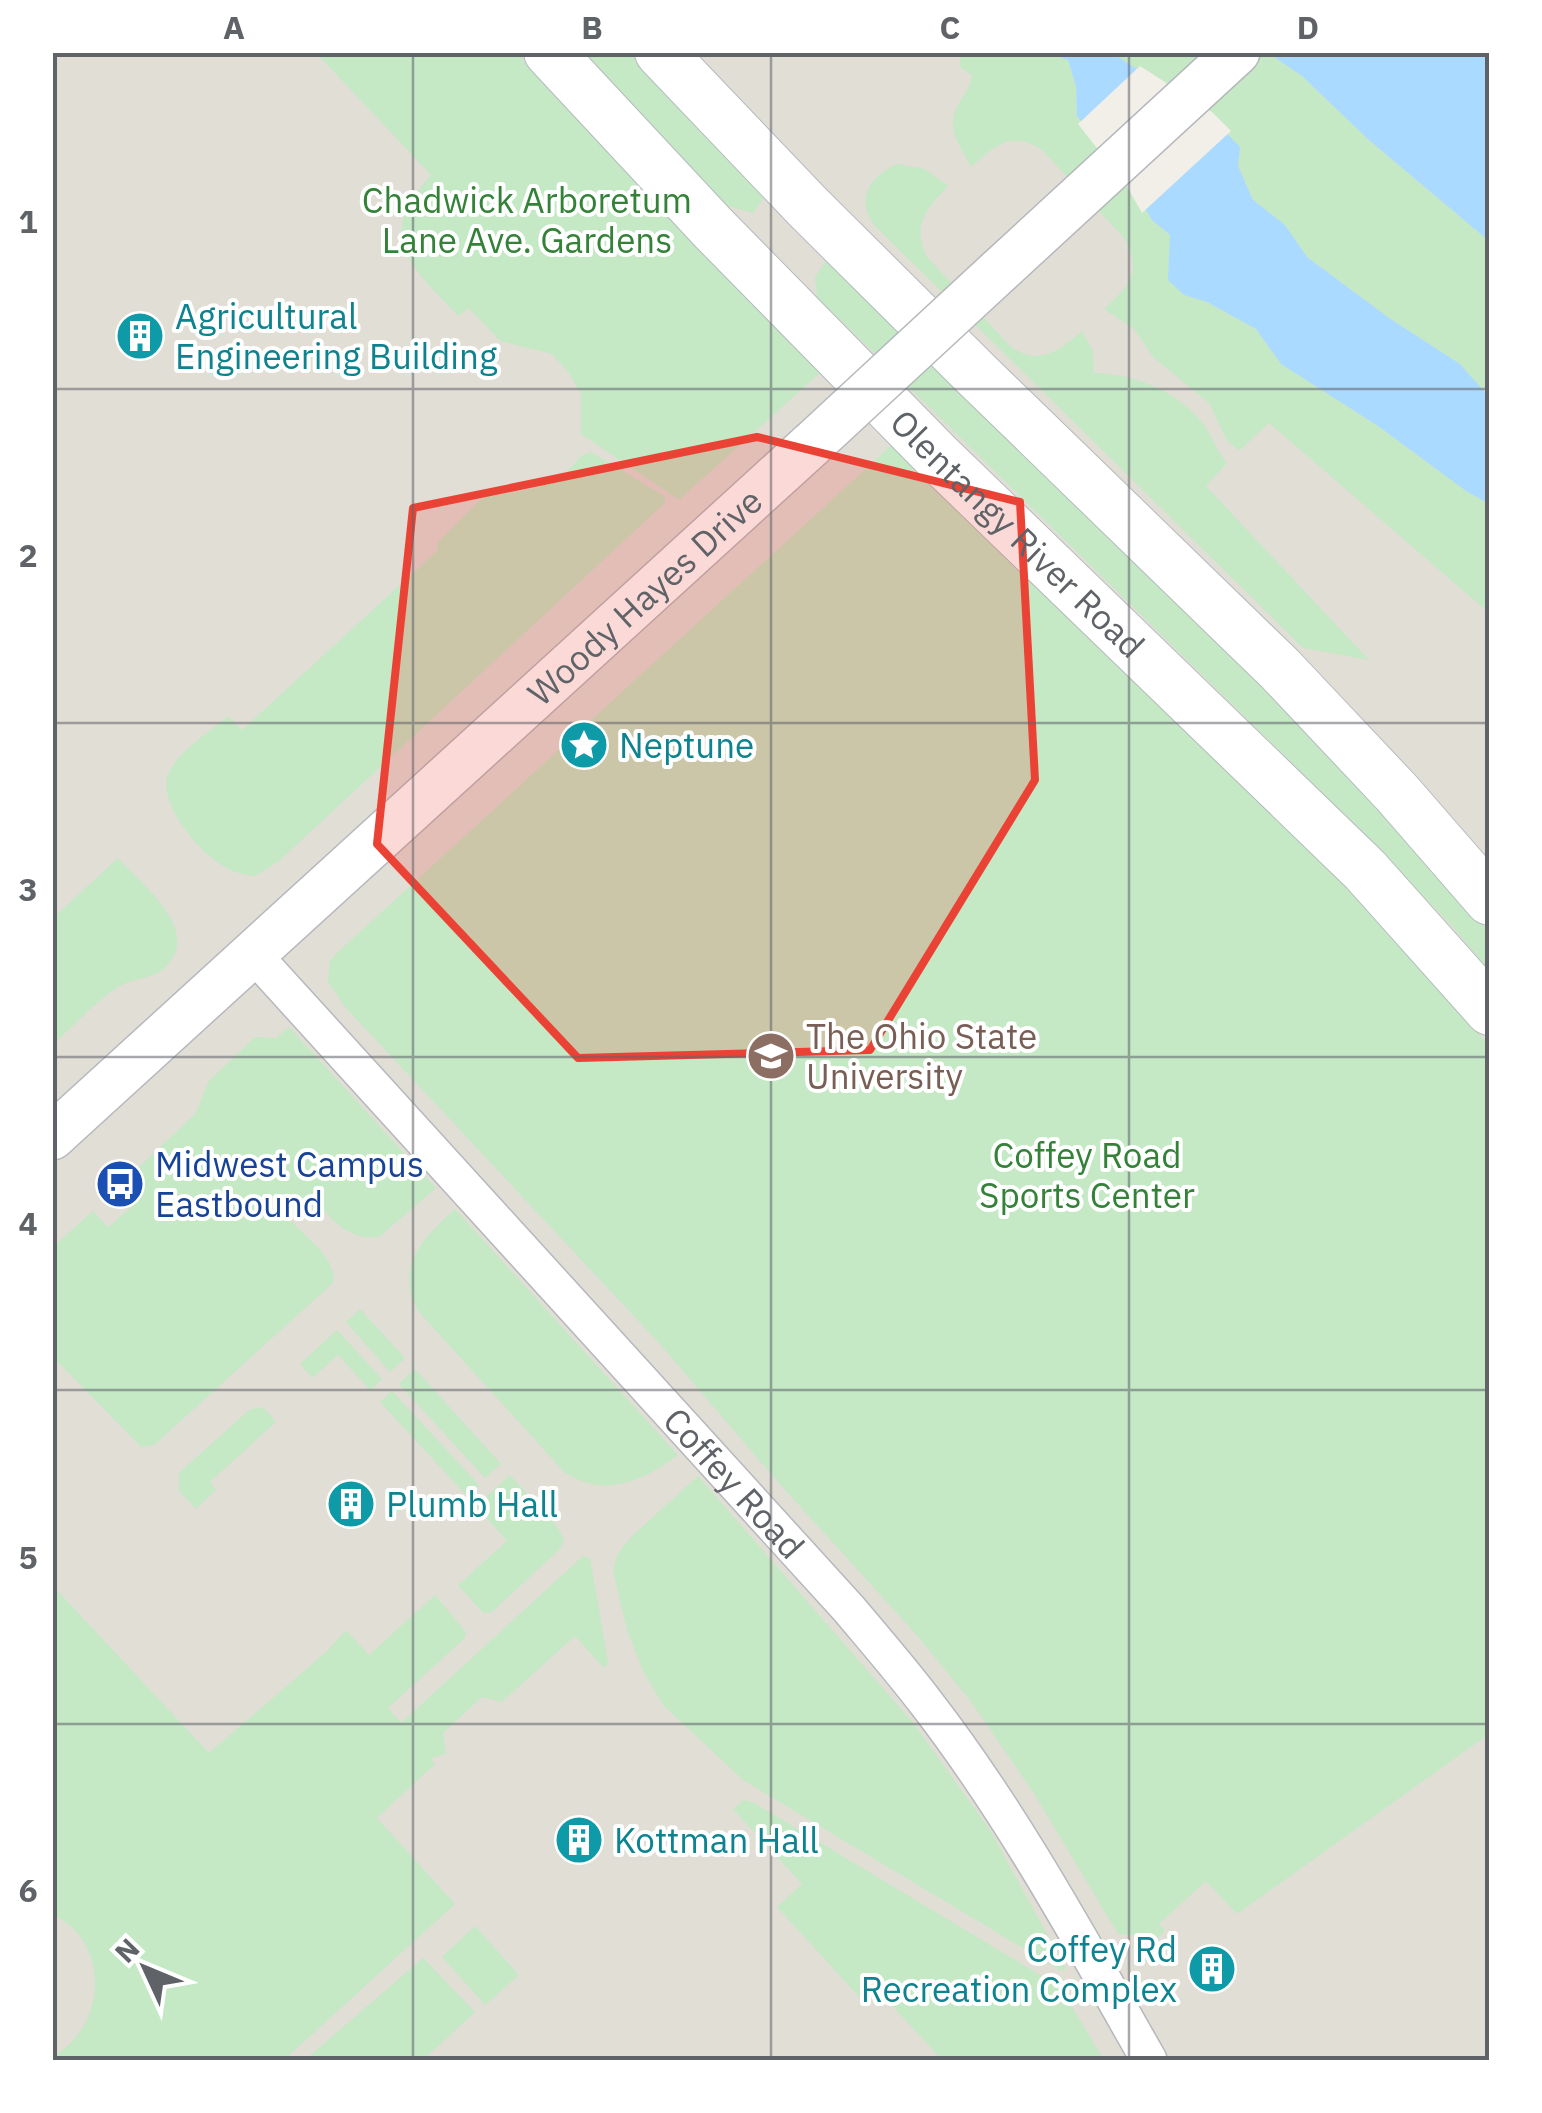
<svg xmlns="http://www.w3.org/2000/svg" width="1542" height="2113" viewBox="0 0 1542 2113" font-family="'IBM Plex Sans',sans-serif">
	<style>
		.education { fill: #e1ded6 }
		.green { fill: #c5e8c5 }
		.water { fill: #aadaff }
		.pier { fill: #f1efe8 }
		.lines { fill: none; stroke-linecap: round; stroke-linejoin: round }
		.minor-casing { stroke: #b5b8bc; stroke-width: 38 }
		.tertiary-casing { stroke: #b5b8bc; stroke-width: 48 }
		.secondary-casing { stroke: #b6babf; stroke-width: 52 }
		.minor { stroke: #fff; stroke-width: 35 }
		.tertiary { stroke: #fff; stroke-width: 45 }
		.secondary { stroke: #fff; stroke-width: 50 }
		.tertiary-bridge-casing { stroke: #b5b8bc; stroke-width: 48; stroke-linecap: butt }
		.tertiary-bridge { stroke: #fff; stroke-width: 45 }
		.marked { fill: #ea4335; fill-opacity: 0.2; stroke: #ea4335; stroke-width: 8; stroke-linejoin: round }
		.grid { fill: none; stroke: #5f6368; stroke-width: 2.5; stroke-opacity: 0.55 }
		.labels { text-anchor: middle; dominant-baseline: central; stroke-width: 8; stroke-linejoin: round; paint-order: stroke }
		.park-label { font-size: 35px; fill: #348238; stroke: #fff }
		.culture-label { font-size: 35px; fill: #0d838f; stroke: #fff; text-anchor: start }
		.street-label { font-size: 35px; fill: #5f6368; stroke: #fff }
		.education-label { font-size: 35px; fill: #785e54; stroke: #fff; text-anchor: start }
		.transit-label { font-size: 35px; fill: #164399; stroke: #fff; text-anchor: start }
		.neatline { fill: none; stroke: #5f6368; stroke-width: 4 }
		.grid-label { font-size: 32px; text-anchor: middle; font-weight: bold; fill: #5f6368 }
	</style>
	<rect width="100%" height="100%" fill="#f1efe8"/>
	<rect class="education" x="53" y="53" width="1436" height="2007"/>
	<g class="green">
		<path d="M316,53h201l122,133 183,185 -143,129 -98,-66v-40l-12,-21 -17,-19 -52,-13 -31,-33 -11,8c-27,-31 -72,-63 -51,-108 5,-12 16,-23 24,-33z"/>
		<polygon points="578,53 630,53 765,196 753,213 715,202"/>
		<path d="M960,53h88l20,7 8,26 1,30 53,66 22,38 18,15 -1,45 15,15 23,7 49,27 25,35 97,62 88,65 23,13v109l-220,-190 -30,28 -13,-12 -17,-36 -56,-46 -19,-28 -30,-20c25,-23 39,-37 20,-71l-82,-88c-31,-20 -47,-4 -71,17 -11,-21 -26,-39 -13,-62 6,-11 12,-17 14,-30l-12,-8z"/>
		<polygon points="1112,53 1268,53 1302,76 1370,141 1489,241 1489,397 1460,364 1389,318 1307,257 1285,225 1253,200 1238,166 1240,147 1209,116"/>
		<path d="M897,164l28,5 23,17c-21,22 -37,40 -21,71l83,89c29,21 49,5 72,-15l11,20 1,22c39,1 82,17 108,49 10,13 14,28 25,41l-21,23 163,174 -66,-12 -428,-422c-20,-27 -6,-49 22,-62z"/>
		<path d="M827,259c224,221 455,436 662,673v39l-37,-45 -98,-102 -537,-527 -2,-20z"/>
		<polygon points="896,441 1366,905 1489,1045 1489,1734 1237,1914 1206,1881 1159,1924 1165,1931 1159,1937 1118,1934 1033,1792 969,1699 914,1632 776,1480 659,1343 345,1007 328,982 330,961 339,951"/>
		<path d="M591,452l73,44 2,6 -387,359 -24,15c-15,-1 -30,-7 -42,-17 -20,-15 -55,-59 -45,-84 8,-23 42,-43 60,-59l14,14 196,-180 -1,-7 47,-47c26,-2 60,-7 81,-23 10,-8 13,-18 26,-21z"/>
		<path d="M118,858c26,29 89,76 43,113 -10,7 -26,8 -37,13 -23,11 -51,43 -71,60v-126z"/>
		<path d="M289,1027l147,161 -57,49c-33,3 -46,-17 -67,-39l-23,20c14,18 49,40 44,65l-179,162 -13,2 -88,-90v-110l40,-36 15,16 25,-21 -16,-18 78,-74 14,-33 46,-44 21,1z"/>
		<path d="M455,1209l223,246c-35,26 -74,44 -114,17l-146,-161c-24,-46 5,-73 37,-102z"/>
		<polygon points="360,1309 405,1358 390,1372 346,1322"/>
		<polygon points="337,1330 382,1379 370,1390 338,1355 312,1378 300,1364"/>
		<polygon points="415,1369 501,1464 485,1478 399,1384"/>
		<polygon points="392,1391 479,1485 467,1496 380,1402"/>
		<polygon points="259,1407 266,1410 276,1422 210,1482 216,1490 196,1509 179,1491 179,1473 249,1410"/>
		<polygon points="510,1475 557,1526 564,1540 560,1549 492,1612 483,1613 458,1585 507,1541 476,1506"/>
		<polygon points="698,1476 914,1724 990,1830 1066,1969 1061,1971 743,1780 663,1705 643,1671 627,1630 613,1571 617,1555 631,1537"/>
		<path d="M583,1556l7,2 18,104 -4,6 -29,-32 -73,66 -20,-5 -39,36 3,21 -15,4 4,6 -58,54 78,86 -171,156h-231v-4c53,-28 59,-114 0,-141v-329l156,167 117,-101 20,-22 23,25 66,-60 31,37 -1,6 -77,70 13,15z"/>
		<polygon points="744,1800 753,1802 1060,1987 1104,2060 942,2060 876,1988 862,2000 777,1907 802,1884 733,1809"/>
		<polygon points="475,1926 519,1975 485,2005 442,1957"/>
		<polygon points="423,1958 475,2012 423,2060 305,2060"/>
	</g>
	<g class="water">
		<polygon points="1048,53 1112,53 1210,116 1240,147 1238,166 1253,200 1285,225 1307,257 1389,318 1460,364 1489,397 1489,504 1466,491 1378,426 1281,364 1256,329 1207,302 1184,295 1168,280 1170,235 1152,220 1130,182 1077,116 1076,86 1068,60"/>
		<polygon points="1268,53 1489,53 1489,241 1370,141 1302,76"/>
	</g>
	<polygon class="pier" points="1140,66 1212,112 1231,131 1142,213 1126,185 1078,124"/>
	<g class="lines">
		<g class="minor-casing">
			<g id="minor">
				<path id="s1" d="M253,954l596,655c26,31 53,62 78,95 85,110 153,235 222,356"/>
			</g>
		</g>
		<g class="tertiary-casing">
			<g id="tertiary">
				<polyline points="999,271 1237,52"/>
				<path id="s2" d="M52,1137l760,-693"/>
			</g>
		</g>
		<g class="secondary-casing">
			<g id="secondary">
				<path id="s3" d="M549,52l164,176 226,230 426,412 125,140"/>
				<polyline points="660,52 807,206 977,375 1280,669 1397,793 1490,900"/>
			</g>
		</g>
		<use href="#minor" class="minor"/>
		<use href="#tertiary" class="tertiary"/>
		<use href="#secondary" class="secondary"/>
		<g class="tertiary-bridge-casing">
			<polyline id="tertiary-bridge" points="812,444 999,271"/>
		</g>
		<use href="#tertiary-bridge" class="tertiary-bridge"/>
	</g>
	<path class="marked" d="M757,437l263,65 15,278 -165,270 -292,8 -201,-214 36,-336z"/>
	<path class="grid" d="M413,52v2008M771,52v2008M1129,52v2008M52,389h1438M52,723h1438M52,1057h1438M52,1390h1438M52,1724h1438"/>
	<defs>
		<g id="building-disc" transform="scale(2.5)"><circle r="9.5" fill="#0f9aa8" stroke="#fff"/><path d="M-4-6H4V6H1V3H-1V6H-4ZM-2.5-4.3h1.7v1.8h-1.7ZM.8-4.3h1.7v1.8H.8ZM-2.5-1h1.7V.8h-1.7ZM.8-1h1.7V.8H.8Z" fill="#fff"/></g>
		<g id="sight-disc" transform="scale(2.5)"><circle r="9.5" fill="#0f9aa8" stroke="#fff"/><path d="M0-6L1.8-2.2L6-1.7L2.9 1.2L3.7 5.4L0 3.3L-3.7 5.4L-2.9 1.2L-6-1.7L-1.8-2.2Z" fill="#fff"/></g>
		<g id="university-disc" transform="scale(2.5)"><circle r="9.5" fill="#8d6e63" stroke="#fff"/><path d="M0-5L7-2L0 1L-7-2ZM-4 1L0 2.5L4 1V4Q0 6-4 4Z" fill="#fff"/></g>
		<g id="bus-disc" transform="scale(2.5)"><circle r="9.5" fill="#1a4fb4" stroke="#fff"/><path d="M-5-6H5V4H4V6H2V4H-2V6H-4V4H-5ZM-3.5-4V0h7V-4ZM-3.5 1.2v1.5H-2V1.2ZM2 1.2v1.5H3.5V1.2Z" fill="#fff"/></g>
	</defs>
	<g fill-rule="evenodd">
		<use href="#building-disc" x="140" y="336"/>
		<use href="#sight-disc" x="584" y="745"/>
		<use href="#university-disc" x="771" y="1056"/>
		<use href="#bus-disc" x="120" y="1184"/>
		<use href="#building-disc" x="351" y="1504"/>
		<use href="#building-disc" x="579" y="1840"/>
		<use href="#building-disc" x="1212" y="1969"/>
	</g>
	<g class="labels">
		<g class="park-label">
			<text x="527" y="200">Chadwick Arboretum<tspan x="527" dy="40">Lane Ave. Gardens</tspan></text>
			<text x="1087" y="1155">Coffey Road<tspan x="1087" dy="40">Sports Center</tspan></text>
		</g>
		<g class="culture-label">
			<text x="175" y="316">Agricultural<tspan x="175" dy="40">Engineering Building</tspan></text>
			<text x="619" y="745">Neptune</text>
			<text x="386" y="1504">Plumb Hall</text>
			<text x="614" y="1840">Kottman Hall</text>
			<text x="1177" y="1949" text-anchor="end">Coffey Rd<tspan x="1177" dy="40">Recreation Complex</tspan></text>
		</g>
		<g class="street-label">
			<text stroke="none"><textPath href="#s3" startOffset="672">Olentangy River Road</textPath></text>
			<text stroke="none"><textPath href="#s2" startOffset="802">Woody Hayes Drive</textPath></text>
			<text stroke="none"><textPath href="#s1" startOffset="715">Coffey Road</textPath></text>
		</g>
		<g class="education-label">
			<text x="806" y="1036">The Ohio State<tspan x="806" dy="40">University</tspan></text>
		</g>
		<g class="transit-label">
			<text x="155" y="1164">Midwest Campus<tspan x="155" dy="40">Eastbound</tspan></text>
		</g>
	</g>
	<rect width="1542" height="2113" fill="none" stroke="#ffffff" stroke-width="110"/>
	<g transform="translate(145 1968) rotate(314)" stroke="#ffffff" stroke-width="8" paint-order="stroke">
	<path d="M0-8L18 38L0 25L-18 38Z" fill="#5f6368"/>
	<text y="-15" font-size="28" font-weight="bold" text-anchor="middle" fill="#5f6368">N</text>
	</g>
	<rect x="55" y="55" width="1432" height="2003" class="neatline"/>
	<g class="grid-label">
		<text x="234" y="39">A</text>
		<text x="592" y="39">B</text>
		<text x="950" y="39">C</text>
		<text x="1308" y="39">D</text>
		<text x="28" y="233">1</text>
		<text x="28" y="567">2</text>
		<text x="28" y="901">3</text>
		<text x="28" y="1235">4</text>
		<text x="28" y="1569">5</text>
		<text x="28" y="1902">6</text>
	</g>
</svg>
